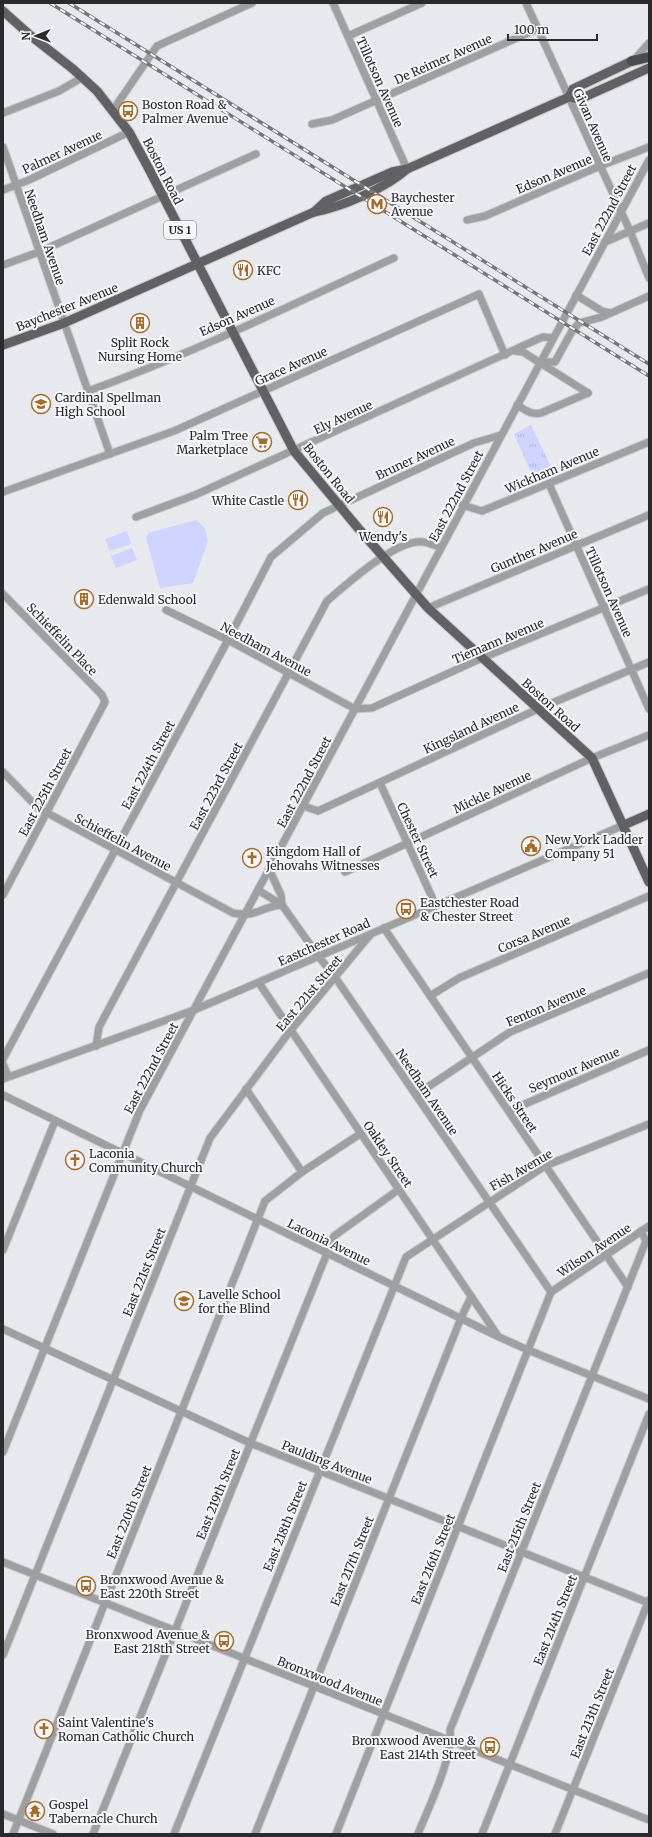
<svg xmlns="http://www.w3.org/2000/svg" width="652" height="1837" viewBox="0 0 652 1837" font-family="Merriweather,serif">
	<style>
		.park { fill: url(#park-tufts) }
		.garden { fill: #ced4fd }
		.lines { fill: none; stroke-linecap: round; stroke-linejoin: round }
		.minor-casing { stroke: #c6c7cb; stroke-width: 9 }
		.major-casing { stroke: #c6c7cb; stroke-width: 11 }
		.highway-casing { stroke: #c6c7cb; stroke-width: 12 }
		.minor { stroke: #9e9fa1; stroke-width: 7 }
		.major { stroke: #616165; stroke-width: 9 }
		.highway { stroke: #4b4c50; stroke-width: 10 }
		.rail-casing { stroke: #757679; stroke-width: 3.5 }
		.rail { stroke: #f5f6fb; stroke-width: 2; stroke-dasharray: 6; stroke-linecap: butt }
		.labels { text-anchor: middle; dominant-baseline: central; stroke-width: 4; stroke-linejoin: round; paint-order: stroke }
		.shield { fill: #f5f6fb; stroke: #68686b; stroke-width: 1 }
		.shield-label { font-size: 11px; font-weight: bold; fill: #2b2b2d }
		.street-label { font-size: 12px; fill: #2b2b2d; stroke: #f5f6fb }
		.poi-label { font-size: 12px; fill: #2b2b2d; stroke: #f5f6fb; text-anchor: start }
	</style>
	<defs>
		<pattern id="park-tufts" width="24" height="20" patternUnits="userSpaceOnUse"><rect width="24" height="20" fill="#ced4fd"/><path d="M3 7l-1-3M5 7V3M7 7l1-3M15 17l-1-3M17 17v-4M19 17l1-3" fill="none" stroke="#b1b6d9"/></pattern>
	</defs>
	<rect width="100%" height="100%" fill="#e8e9ee"/>
	<polygon class="park" points="531,425 554,473 535,482 514,434"/>
	<g class="garden">
		<polygon points="196,520 205,528 208,541 193,583 160,588 146,538 148,533"/>
		<polygon points="127,531 131,544 110,551 105,539"/>
		<polygon points="132,548 137,560 116,568 111,556"/>
	</g>
	<g class="lines">
		<g class="minor-casing">
			<g id="minor">
				<polyline points="333,3 407,169"/>
				<polyline points="526,3 630,231 649,278"/>
				<polyline points="348,36 422,3"/>
				<polyline points="633,61 649,43"/>
				<polyline points="113,110 157,46 252,3"/>
				<polyline points="3,113 59,91 83,77"/>
				<polyline points="312,124 332,120 537,29"/>
				<polyline points="3,147 110,454"/>
				<polyline points="3,190 29,180 129,132"/>
				<polyline points="467,220 485,216 600,166 649,147"/>
				<polyline points="605,242 649,223"/>
				<polyline points="3,265 39,252 256,154"/>
				<polyline points="576,295 602,311 610,313"/>
				<polyline points="515,351 523,352 588,393"/>
				<polyline points="540,362 555,362 572,331 579,323 602,317 649,296"/>
				<path d="M88,391c104,-37 205,-87 306,-133"/>
				<path d="M517,405c8,5 14,10 24,8l47,-20"/>
				<polyline points="549,484 649,709"/>
				<polyline points="3,492 174,431 479,294 505,355"/>
				<polyline points="462,505 482,511 649,442"/>
				<polyline points="136,517 195,495 538,339 543,337 553,338"/>
				<polyline points="3,594 102,695 105,702 3,895"/>
				<polyline points="428,608 649,515"/>
				<polyline points="166,610 228,640 355,709"/>
				<polyline points="355,709 372,708 482,658 649,589"/>
				<path d="M3,772l35,36 195,105c24,5 29,-7 49,-8"/>
				<polyline points="380,783 436,906"/>
				<polyline points="303,806 318,811 538,709 649,662"/>
				<polyline points="269,869 281,895 282,905"/>
				<polyline points="345,872 592,758 649,735"/>
				<polyline points="258,890 282,905 319,957 335,977 551,1292"/>
				<polyline points="384,928 628,1287"/>
				<polyline points="259,983 498,1336"/>
				<polyline points="430,996 459,978 649,896"/>
				<path d="M96,1046l3,-19 228,-426c20,-17 69,-62 96,-59 5,0 12,4 17,5"/>
				<polyline points="3,1059 228,640 271,557 323,513 474,443 501,435"/>
				<polyline points="3,1064 8,1076"/>
				<polyline points="3,1079 194,1010 624,825"/>
				<polyline points="246,1089 302,1172"/>
				<polyline points="3,1095 499,1337 528,1350 649,1399"/>
				<polyline points="416,1095 510,1032 649,973"/>
				<polyline points="509,1111 649,1050"/>
				<polyline points="3,1250 55,1121"/>
				<polyline points="551,1292 649,1226"/>
				<polyline points="3,1329 250,1443 649,1603"/>
				<polyline points="3,1452 140,1110 649,160"/>
				<polyline points="3,1562 649,1820"/>
				<polyline points="3,1655 210,1138 290,1031 370,935"/>
				<polyline points="3,1814 53,1834"/>
				<polyline points="13,1834 265,1201 302,1172 360,1134"/>
				<polyline points="93,1834 334,1236 398,1190"/>
				<polyline points="174,1834 406,1257 545,1166 649,1124"/>
				<polyline points="255,1834 461,1318 471,1297"/>
				<polyline points="336,1834 551,1292"/>
				<path d="M418,1834c11,-28 35,-75 32,-104l196,-489 -5,-10"/>
				<polyline points="482,1834 649,1414"/>
				<polyline points="555,1834 649,1600"/>
			</g>
		</g>
		<g class="major-casing">
			<g id="major">
				<polyline points="3,11 31,36 73,69 97,91 129,132 149,169 294,451 358,528 428,608 592,758 649,882"/>
				<polyline points="569,97 573,89 632,61"/>
				<polyline points="314,212 326,201 392,172 407,169 569,97 580,99 649,68"/>
				<path d="M3,345l61,-22 250,-111c28,-5 72,-24 93,-43"/>
				<polyline points="624,825 649,814"/>
			</g>
		</g>
		<g class="highway-casing">
			<polyline id="highway" points="632,61 649,57"/>
		</g>
		<use href="#minor" class="minor"/>
		<use href="#major" class="major"/>
		<use href="#highway" class="highway"/>
		<g class="rail-casing">
			<g id="rail">
				<polyline points="50,3 649,376"/>
				<polyline points="69,3 649,364"/>
			</g>
		</g>
		<use href="#rail" class="rail"/>
	</g>
	<defs>
		<g id="bus-ring" transform="scale(1)"><circle r="9.5" fill="#f5f6fb" stroke="#a46d28" stroke-width="1.5"/><path d="M-5-6H5V4H4V6H2V4H-2V6H-4V4H-5ZM-3.5-4V0h7V-4ZM-3.5 1.2v1.5H-2V1.2ZM2 1.2v1.5H3.5V1.2Z" fill="#a46d28"/></g>
		<g id="metro-ring" transform="scale(1)"><circle r="9.5" fill="#f5f6fb" stroke="#a46d28" stroke-width="1.5"/><path d="M-5.5 5V-5H-3L0 0L3-5H5.5V5H3V-.5L0 4L-3-.5V5Z" fill="#a46d28"/></g>
		<g id="restaurant-ring" transform="scale(1)"><circle r="9.5" fill="#f5f6fb" stroke="#a46d28" stroke-width="1.5"/><path d="M-5-6h1v4h1v-4h1v4h1v-4h1v5L-1.5 .5V6h-2V.5L-5-1ZM5-6V6H3V1.5H1.5Q1.5-4 5-6Z" fill="#a46d28"/></g>
		<g id="building-ring" transform="scale(1)"><circle r="9.5" fill="#f5f6fb" stroke="#a46d28" stroke-width="1.5"/><path d="M-4-6H4V6H1V3H-1V6H-4ZM-2.5-4.3h1.7v1.8h-1.7ZM.8-4.3h1.7v1.8H.8ZM-2.5-1h1.7V.8h-1.7ZM.8-1h1.7V.8H.8Z" fill="#a46d28"/></g>
		<g id="school-ring" transform="scale(1)"><circle r="9.5" fill="#f5f6fb" stroke="#a46d28" stroke-width="1.5"/><path d="M0-5L7-2L0 1L-7-2ZM-4 1L0 2.5L4 1V4Q0 6-4 4Z" fill="#a46d28"/></g>
		<g id="supermarket-ring" transform="scale(1)"><circle r="9.5" fill="#f5f6fb" stroke="#a46d28" stroke-width="1.5"/><path d="M-6-5.5h2.5l.6 2H6L4.5 2H-2.5L-4.4-4H-6ZM-1.5 3.2a1.3 1.3 0 1 0 .1 0ZM3 3.2a1.3 1.3 0 1 0 .1 0Z" fill="#a46d28"/></g>
		<g id="civic-ring" transform="scale(1)"><circle r="9.5" fill="#f5f6fb" stroke="#a46d28" stroke-width="1.5"/><path d="M-.6-6.5H3V-4.5H.6V-3L4-1V1h2V6H-6V1h2V-1L-.6-3ZM-1.2 2.5V6h2.4V2.5Z" fill="#a46d28"/></g>
		<g id="church-ring" transform="scale(1)"><circle r="9.5" fill="#f5f6fb" stroke="#a46d28" stroke-width="1.5"/><path d="M-1.2-6h2.4v3.5h3.3v2.4h-3.3V6h-2.4V-.1h-3.3v-2.4h3.3Z" fill="#a46d28"/></g>
		<g id="temple-ring" transform="scale(1)"><circle r="9.5" fill="#f5f6fb" stroke="#a46d28" stroke-width="1.5"/><path d="M0-6L5-2H3V0L6.5 2.5H4V6H1.5V3h-3V6H-4V2.5H-6.5L-3 0V-2H-5Z" fill="#a46d28"/></g>
	</defs>
	<g fill-rule="evenodd">
		<use href="#bus-ring" x="128" y="111"/>
		<use href="#metro-ring" x="377" y="204"/>
		<use href="#restaurant-ring" x="243" y="270"/>
		<use href="#building-ring" x="140" y="323"/>
		<use href="#school-ring" x="41" y="404"/>
		<use href="#supermarket-ring" x="262" y="442"/>
		<use href="#restaurant-ring" x="298" y="500"/>
		<use href="#restaurant-ring" x="383" y="517"/>
		<use href="#building-ring" x="84" y="599"/>
		<use href="#civic-ring" x="531" y="846"/>
		<use href="#church-ring" x="252" y="858"/>
		<use href="#bus-ring" x="406" y="909"/>
		<use href="#church-ring" x="75" y="1160"/>
		<use href="#school-ring" x="184" y="1301"/>
		<use href="#bus-ring" x="86" y="1586"/>
		<use href="#bus-ring" x="224" y="1641"/>
		<use href="#church-ring" x="44" y="1729"/>
		<use href="#bus-ring" x="490" y="1747"/>
		<use href="#temple-ring" x="35" y="1811"/>
	</g>
	<g class="labels">
		<rect class="shield" x="164" y="221" width="32" height="18" rx="3"/>
		<g class="shield-label">
			<text x="180" y="230">US 1</text>
		</g>
		<g class="street-label">
			<text transform="translate(443 59) rotate(-24)">De Reimer Avenue</text>
			<text transform="translate(380 82) rotate(66)">Tillotson Avenue</text>
			<text transform="translate(593 125) rotate(66)">Givan Avenue</text>
			<text transform="translate(62 152) rotate(-25)">Palmer Avenue</text>
			<text transform="translate(163 171) rotate(63)">Boston Road</text>
			<text transform="translate(554 174) rotate(-23)">Edson Avenue</text>
			<text transform="translate(609 210) rotate(-62)">East 222nd Street</text>
			<text transform="translate(45 237) rotate(71)">Needham Avenue</text>
			<text transform="translate(67 307) rotate(-22)">Baychester Avenue</text>
			<text transform="translate(237 316) rotate(-24)">Edson Avenue</text>
			<text transform="translate(291 366) rotate(-24)">Grace Avenue</text>
			<text transform="translate(343 417) rotate(-25)">Ely Avenue</text>
			<text transform="translate(415 458) rotate(-25)">Bruner Avenue</text>
			<text transform="translate(552 470) rotate(-23)">Wickham Avenue</text>
			<text transform="translate(329 473) rotate(51)">Boston Road</text>
			<text transform="translate(456 496) rotate(-62)">East 222nd Street</text>
			<text transform="translate(534 551) rotate(-23)">Gunther Avenue</text>
			<text transform="translate(609 592) rotate(66)">Tillotson Avenue</text>
			<text transform="translate(62 639) rotate(46)">Schieffelin Place</text>
			<text transform="translate(498 641) rotate(-23)">Tiemann Avenue</text>
			<text transform="translate(266 649) rotate(28)">Needham Avenue</text>
			<text transform="translate(551 705) rotate(42)">Boston Road</text>
			<text transform="translate(471 728) rotate(-25)">Kingsland Avenue</text>
			<text transform="translate(148 765) rotate(-62)">East 224th Street</text>
			<text transform="translate(304 782) rotate(-62)">East 222nd Street</text>
			<text transform="translate(216 786) rotate(-62)">East 223rd Street</text>
			<text transform="translate(45 792) rotate(-62)">East 225th Street</text>
			<text transform="translate(492 792) rotate(-25)">Mickle Avenue</text>
			<text transform="translate(418 840) rotate(65)">Chester Street</text>
			<text transform="translate(123 842) rotate(28)">Schieffelin Avenue</text>
			<text transform="translate(534 934) rotate(-23)">Corsa Avenue</text>
			<text transform="translate(324 942) rotate(-24)">Eastchester Road</text>
			<text transform="translate(309 993) rotate(-50)">East 221st Street</text>
			<text transform="translate(546 1006) rotate(-23)">Fenton Avenue</text>
			<text transform="translate(151 1068) rotate(-62)">East 222nd Street</text>
			<text transform="translate(574 1070) rotate(-23)">Seymour Avenue</text>
			<text transform="translate(427 1092) rotate(56)">Needham Avenue</text>
			<text transform="translate(515 1102) rotate(56)">Hicks Street</text>
			<text transform="translate(388 1154) rotate(56)">Oakley Street</text>
			<text transform="translate(521 1170) rotate(-30)">Fish Avenue</text>
			<text transform="translate(329 1242) rotate(26)">Laconia Avenue</text>
			<text transform="translate(594 1250) rotate(-34)">Wilson Avenue</text>
			<text transform="translate(144 1272) rotate(-68)">East 221st Street</text>
			<text transform="translate(327 1462) rotate(22)">Paulding Avenue</text>
			<text transform="translate(218 1494) rotate(-68)">East 219th Street</text>
			<text transform="translate(129 1512) rotate(-68)">East 220th Street</text>
			<text transform="translate(285 1526) rotate(-68)">East 218th Street</text>
			<text transform="translate(519 1527) rotate(-68)">East 215th Street</text>
			<text transform="translate(433 1559) rotate(-68)">East 216th Street</text>
			<text transform="translate(352 1561) rotate(-68)">East 217th Street</text>
			<text transform="translate(555 1620) rotate(-68)">East 214th Street</text>
			<text transform="translate(330 1681) rotate(22)">Bronxwood Avenue</text>
			<text transform="translate(592 1713) rotate(-68)">East 213th Street</text>
		</g>
		<g class="poi-label">
			<text x="142" y="104">Boston Road &amp;<tspan x="142" dy="14">Palmer Avenue</tspan></text>
			<text x="391" y="197">Baychester<tspan x="391" dy="14">Avenue</tspan></text>
			<text x="257" y="270">KFC</text>
			<text x="140" y="342" text-anchor="middle">Split Rock<tspan x="140" dy="14">Nursing Home</tspan></text>
			<text x="55" y="397">Cardinal Spellman<tspan x="55" dy="14">High School</tspan></text>
			<text x="248" y="435" text-anchor="end">Palm Tree<tspan x="248" dy="14">Marketplace</tspan></text>
			<text x="284" y="500" text-anchor="end">White Castle</text>
			<text x="383" y="536" text-anchor="middle">Wendy's</text>
			<text x="98" y="599">Edenwald School</text>
			<text x="545" y="839">New York Ladder<tspan x="545" dy="14">Company 51</tspan></text>
			<text x="266" y="851">Kingdom Hall of<tspan x="266" dy="14">Jehovahs Witnesses</tspan></text>
			<text x="420" y="902">Eastchester Road<tspan x="420" dy="14">&amp; Chester Street</tspan></text>
			<text x="89" y="1153">Laconia<tspan x="89" dy="14">Community Church</tspan></text>
			<text x="198" y="1294">Lavelle School<tspan x="198" dy="14">for the Blind</tspan></text>
			<text x="100" y="1579">Bronxwood Avenue &amp;<tspan x="100" dy="14">East 220th Street</tspan></text>
			<text x="210" y="1634" text-anchor="end">Bronxwood Avenue &amp;<tspan x="210" dy="14">East 218th Street</tspan></text>
			<text x="58" y="1722">Saint Valentine's<tspan x="58" dy="14">Roman Catholic Church</tspan></text>
			<text x="476" y="1740" text-anchor="end">Bronxwood Avenue &amp;<tspan x="476" dy="14">East 214th Street</tspan></text>
			<text x="49" y="1804">Gospel<tspan x="49" dy="14">Tabernacle Church</tspan></text>
		</g>
	</g>
	<rect width="652" height="1837" fill="none" stroke="#2b2b2d" stroke-width="8"/>
	<g transform="translate(36 36) rotate(269)" stroke="#f5f6fb" stroke-width="3" paint-order="stroke">
	<path d="M0-3L7 15L0 10L-7 15Z" fill="#2b2b2d"/>
	<text y="-6" font-size="11" font-weight="bold" text-anchor="middle" fill="#2b2b2d">N</text>
	</g>
	<path d="M508 34v6h89v-6" fill="none" stroke="#2b2b2d" stroke-width="2"/>
	<text x="514" y="34" font-size="12" fill="#2b2b2d" stroke="#f5f6fb" stroke-width="3" paint-order="stroke">100 m</text>
</svg>
